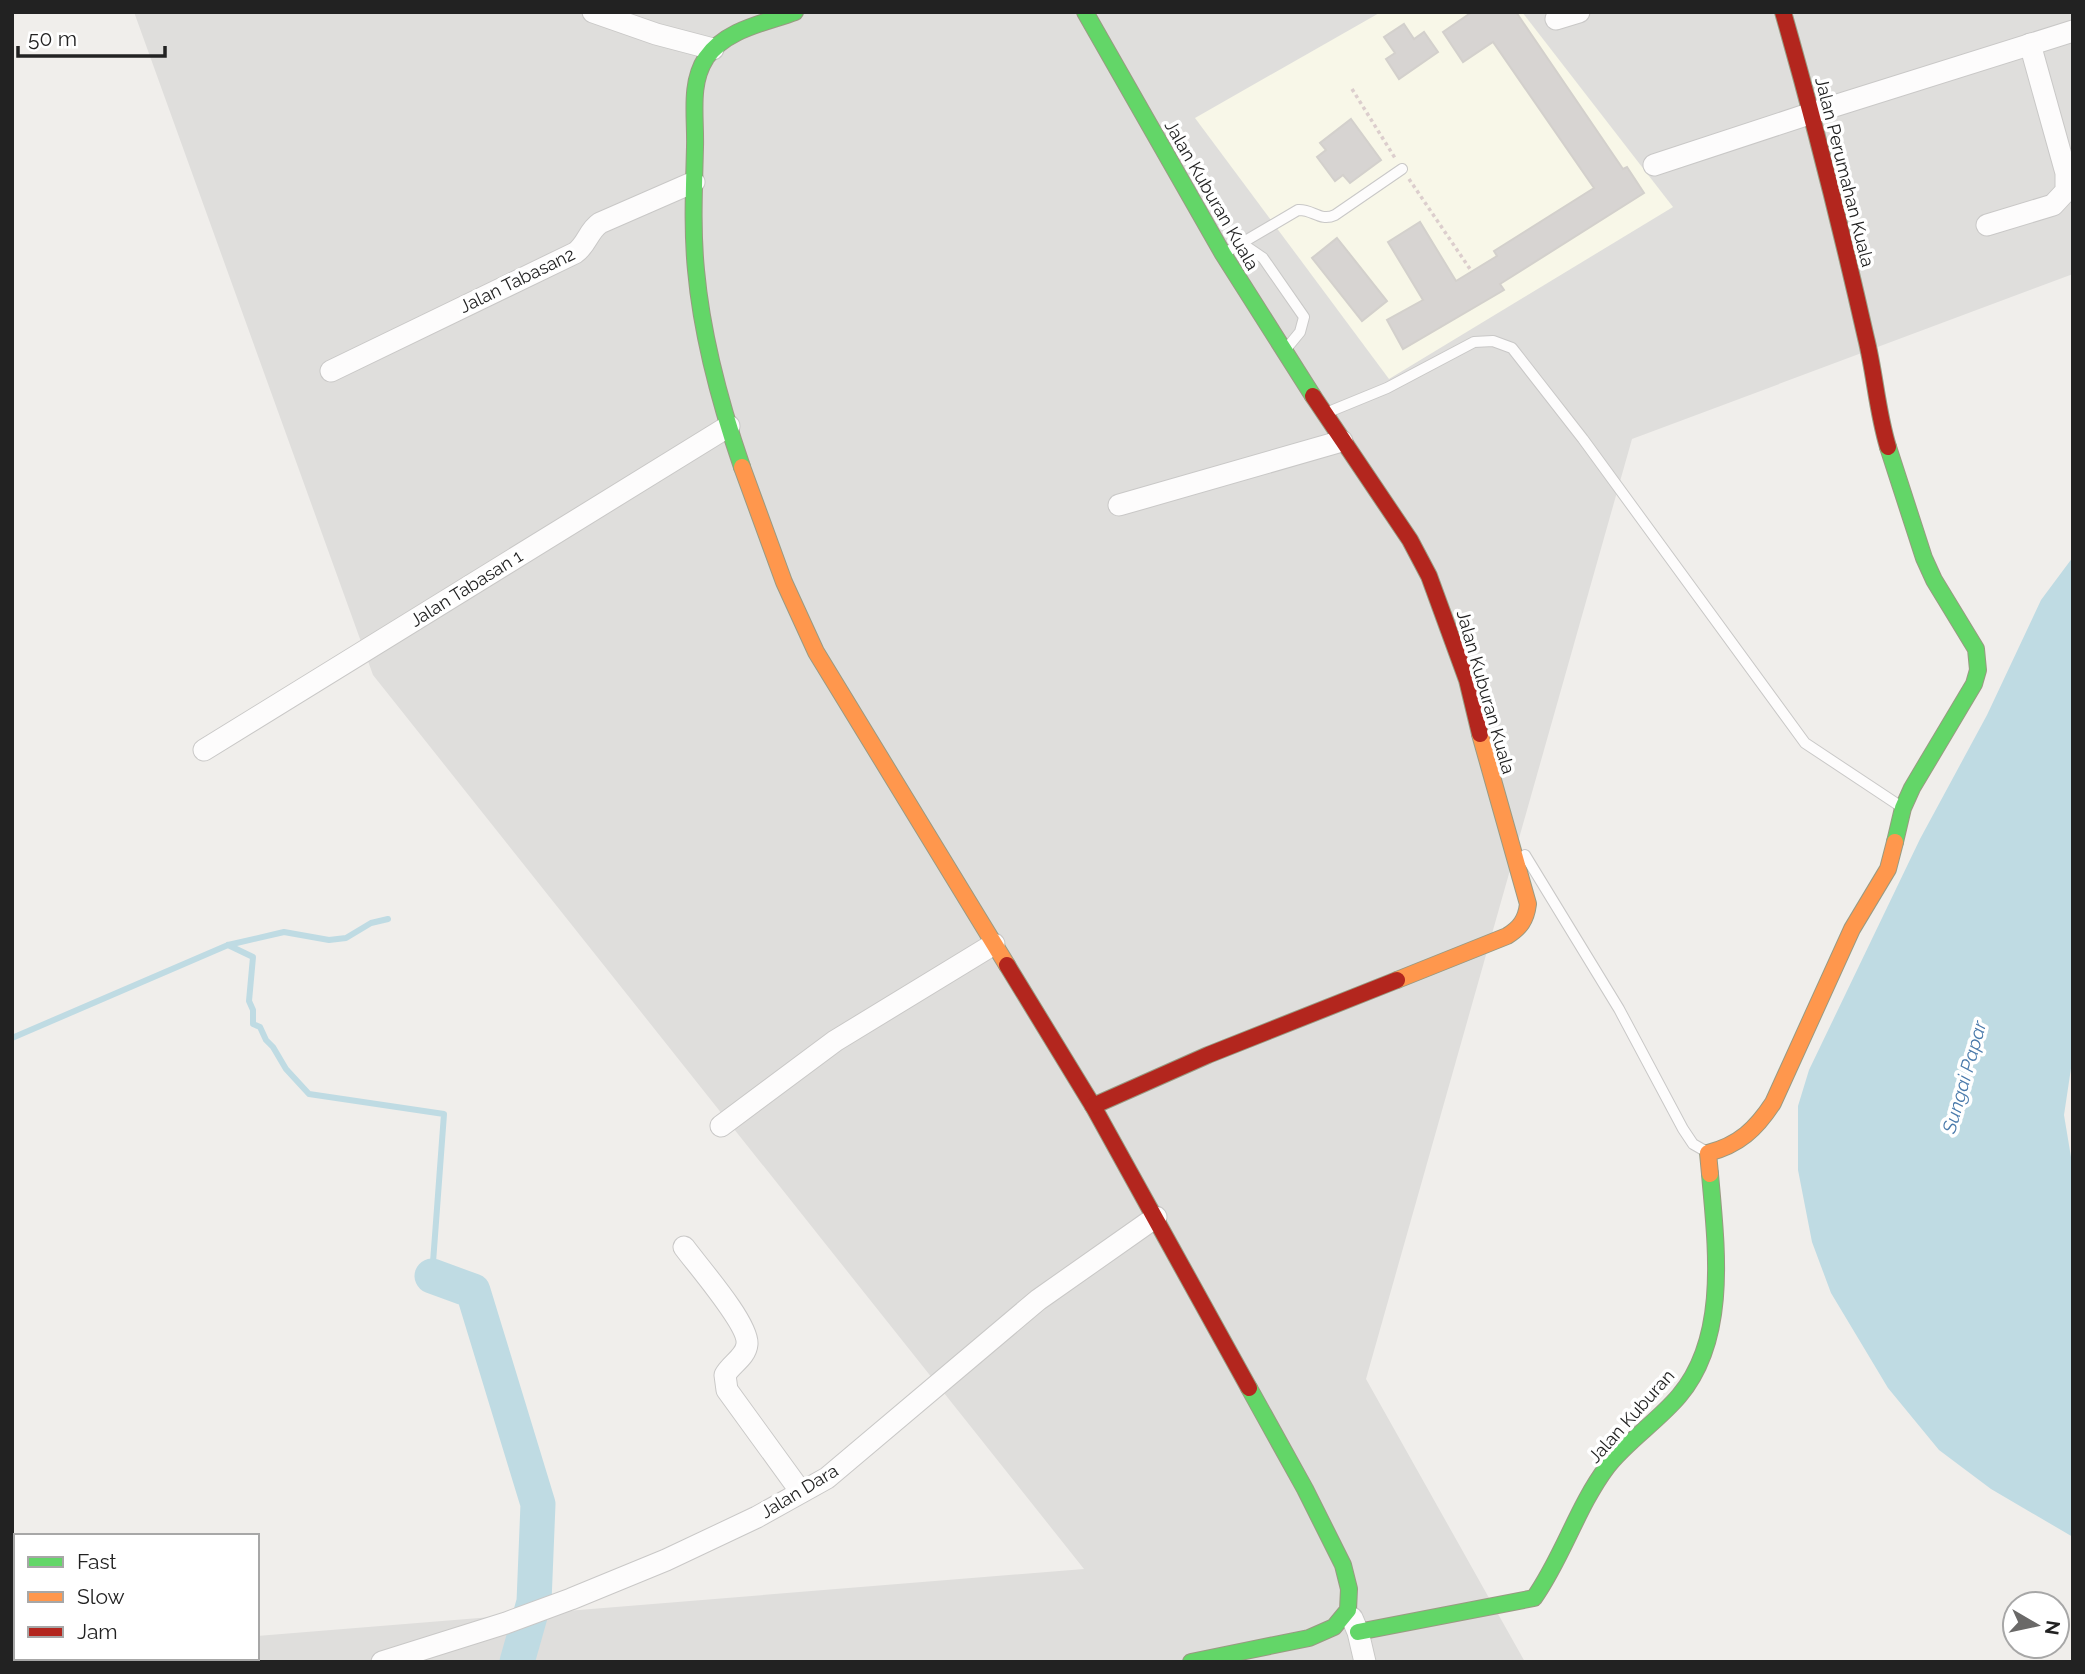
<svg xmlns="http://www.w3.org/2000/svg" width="2085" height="1674" viewBox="0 0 2085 1674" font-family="Raleway,sans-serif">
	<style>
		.residential { fill: #dfdedc }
		.education { fill: #f8f7e8 }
		.water { fill: #bfdbe3 }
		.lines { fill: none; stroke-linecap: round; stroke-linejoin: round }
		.stream { stroke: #bfdbe3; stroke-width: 6 }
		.river { stroke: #bfdbe3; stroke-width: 35 }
		.building { fill: #d7d4d2; stroke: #d3d0cc; stroke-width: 2 }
		.lane-casing { stroke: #c9c8c7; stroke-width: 12 }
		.street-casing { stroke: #c9c8c7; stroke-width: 23 }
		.fast-casing { stroke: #999a82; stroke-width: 18 }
		.slow-casing { stroke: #999a82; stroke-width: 18 }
		.jam-casing { stroke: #999a82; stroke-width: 18 }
		.path { stroke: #dccecd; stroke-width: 3.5; stroke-dasharray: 3.5 3.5; stroke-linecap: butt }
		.lane { stroke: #fdfcfc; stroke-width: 10 }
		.street { stroke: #fdfcfc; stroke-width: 21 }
		.fast { stroke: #63d668; stroke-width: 16 }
		.slow { stroke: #ff974d; stroke-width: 16 }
		.jam { stroke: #b3261e; stroke-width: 16 }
		.labels { text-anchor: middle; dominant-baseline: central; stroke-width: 7; stroke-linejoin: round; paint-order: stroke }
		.street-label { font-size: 18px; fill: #222; stroke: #fff }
		.water-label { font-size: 19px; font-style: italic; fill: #4a7aab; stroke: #fff }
	</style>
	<rect width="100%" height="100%" fill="#f0eeeb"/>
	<polygon class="residential" points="134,12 2073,12 2073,274 1632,439 1366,1379 1525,1662 12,1662 12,1655 16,1655 16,1658 257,1658 257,1636 1084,1569 373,675"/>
	<polygon class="education" points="1381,12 1522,12 1673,207 1389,379 1195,118"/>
	<polygon class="water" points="2073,557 2073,1055 2064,1115 2073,1169 2073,1537 1991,1489 1939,1450 1888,1388 1831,1293 1812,1242 1798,1170 1798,1106 1809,1070 1920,839 1987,715 2041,600"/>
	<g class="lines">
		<g class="stream">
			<polyline points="228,945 253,957 249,1001 253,1010 253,1024 260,1027 266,1040 273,1047 286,1069 309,1094 444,1114 432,1276"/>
			<polyline points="12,1038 228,945 284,932 329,940 346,938 371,923 388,919"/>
		</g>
		<polyline class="river" points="432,1276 473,1291 538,1504 534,1602 517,1662"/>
	</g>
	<g class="building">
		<polygon points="1472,12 1516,12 1623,169 1627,167 1644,193 1500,284 1504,290 1403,349 1387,320 1423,300 1388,242 1420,222 1456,281 1497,256 1494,251 1594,188 1493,42 1463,62 1443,32"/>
		<polygon points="1404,24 1414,39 1424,32 1438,52 1399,79 1386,59 1395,53 1384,37"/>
		<polygon points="1351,119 1381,160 1350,183 1343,175 1335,181 1317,157 1326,150 1320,143"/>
		<polygon points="1337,238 1387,301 1362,321 1312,258"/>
	</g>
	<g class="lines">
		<g class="lane-casing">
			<g id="lane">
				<polyline points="1241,243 1263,258 1304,317 1300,332 1286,349"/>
				<path d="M1223,254l75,-44c15,-1 22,12 37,5l67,-46"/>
				<polyline points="1326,413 1387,388 1474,342 1493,341 1512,348 1583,439 1805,743 1903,808"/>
				<polyline points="1525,855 1619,1009 1683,1129 1693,1144 1707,1152"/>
			</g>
		</g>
		<g class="street-casing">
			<g id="street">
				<polyline points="593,12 656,34 713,49"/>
				<polyline points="1556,19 1579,12"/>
				<polyline points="1654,165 1812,113 2073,31"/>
				<polyline points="1987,225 2053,205 2066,191 2066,173 2030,44"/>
				<path d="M331,371l244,-118c12,-8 13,-22 25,-30l94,-41"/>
				<polyline points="1119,505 1342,441"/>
				<polyline points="204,750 729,426"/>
				<polyline points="721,1126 835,1041 994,944"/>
				<path d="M684,1247c13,18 65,77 63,97 -1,13 -16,20 -22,31l2,15 74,102"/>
				<polyline points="1352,1618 1358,1632 1365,1662"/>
				<polyline points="382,1662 506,1623 571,1599 666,1560 757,1517 827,1478 1038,1300 1156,1217"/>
			</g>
		</g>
		<g class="fast-casing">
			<g id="fast">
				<polyline points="1085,12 1223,254 1313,396"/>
				<polyline points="1888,447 1924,558 1934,580 1976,649 1978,670 1974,684 1912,788 1903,808 1895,842"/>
				<path d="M742,467c-22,-64 -40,-130 -46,-197 -4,-41 -2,-82 -1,-123 1,-30 -6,-63 11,-89 20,-29 59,-35 89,-46"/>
				<path d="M1358,1632l176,-34c29,-41 43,-91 73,-131 19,-25 51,-46 72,-71 50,-59 37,-151 31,-222"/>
				<polyline points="1191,1662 1309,1638 1334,1627 1348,1610 1349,1589 1343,1565 1305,1489 1249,1388"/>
			</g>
		</g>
		<g class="slow-casing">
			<g id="slow">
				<polyline points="742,467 784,582 816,652 1007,965"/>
				<path d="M1397,980l110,-44c13,-8 19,-16 21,-32l-48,-170"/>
				<path d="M1710,1174l-2,-21c31,-8 48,-24 65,-50l79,-174 36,-60 7,-27"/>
			</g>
		</g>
		<g class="jam-casing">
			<g id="jam">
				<path d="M1783,12c31,108 58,216 83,326 9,36 11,73 22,109"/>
				<polyline points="1313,396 1410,540 1429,576 1467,680 1480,734"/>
				<polyline points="1007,965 1093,1106 1249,1388"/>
				<polyline points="1093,1106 1208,1055 1397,980"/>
			</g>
		</g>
		<g class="path">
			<polyline points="1352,89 1395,158"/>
			<polyline points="1409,179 1470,269"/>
		</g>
		<use href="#lane" class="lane"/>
		<use href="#street" class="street"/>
		<use href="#fast" class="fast"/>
		<use href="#slow" class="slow"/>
		<use href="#jam" class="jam"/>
	</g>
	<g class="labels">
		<g class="street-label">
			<text transform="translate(1845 172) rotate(76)">Jalan Perumahan Kuala</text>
			<text transform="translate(1212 195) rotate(60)">Jalan Kuburan Kuala</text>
			<text transform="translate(517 280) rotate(-26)">Jalan Tabasan2</text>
			<text transform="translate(466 588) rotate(-32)">Jalan Tabasan 1</text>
			<text transform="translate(1486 692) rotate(74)">Jalan Kuburan Kuala</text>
			<text transform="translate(1631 1416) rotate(-48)">Jalan Kuburan</text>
			<text transform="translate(799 1491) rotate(-31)">Jalan Dara</text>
		</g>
		<g class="water-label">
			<text transform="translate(1964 1077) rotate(-74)">Sungai Papar</text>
		</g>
	</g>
	<rect width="2085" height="1674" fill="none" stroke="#222222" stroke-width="28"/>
	<rect x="14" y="1534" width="245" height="126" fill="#ffffff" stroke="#a7a7a7" stroke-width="2"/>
	<rect x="28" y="1557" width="35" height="10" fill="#63d668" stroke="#a7a7a7" stroke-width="2"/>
	<text x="77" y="1569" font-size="21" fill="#222222">Fast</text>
	<rect x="28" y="1592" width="35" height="10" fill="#ff974d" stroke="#a7a7a7" stroke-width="2"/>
	<text x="77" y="1604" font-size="21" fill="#222222">Slow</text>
	<rect x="28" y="1627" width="35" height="10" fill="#b3261e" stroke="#a7a7a7" stroke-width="2"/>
	<text x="77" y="1639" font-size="21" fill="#222222">Jam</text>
	<g transform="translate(2036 1625) rotate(99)"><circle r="33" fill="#ffffff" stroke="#a7a7a7" stroke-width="2"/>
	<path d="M0-5L12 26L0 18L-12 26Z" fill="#6a6968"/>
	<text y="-10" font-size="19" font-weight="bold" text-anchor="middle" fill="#222222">N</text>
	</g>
	<path d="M18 46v10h147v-10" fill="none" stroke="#222222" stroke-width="3.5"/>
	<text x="28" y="46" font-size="21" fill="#222222" stroke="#ffffff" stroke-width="5" paint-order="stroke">50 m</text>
</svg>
